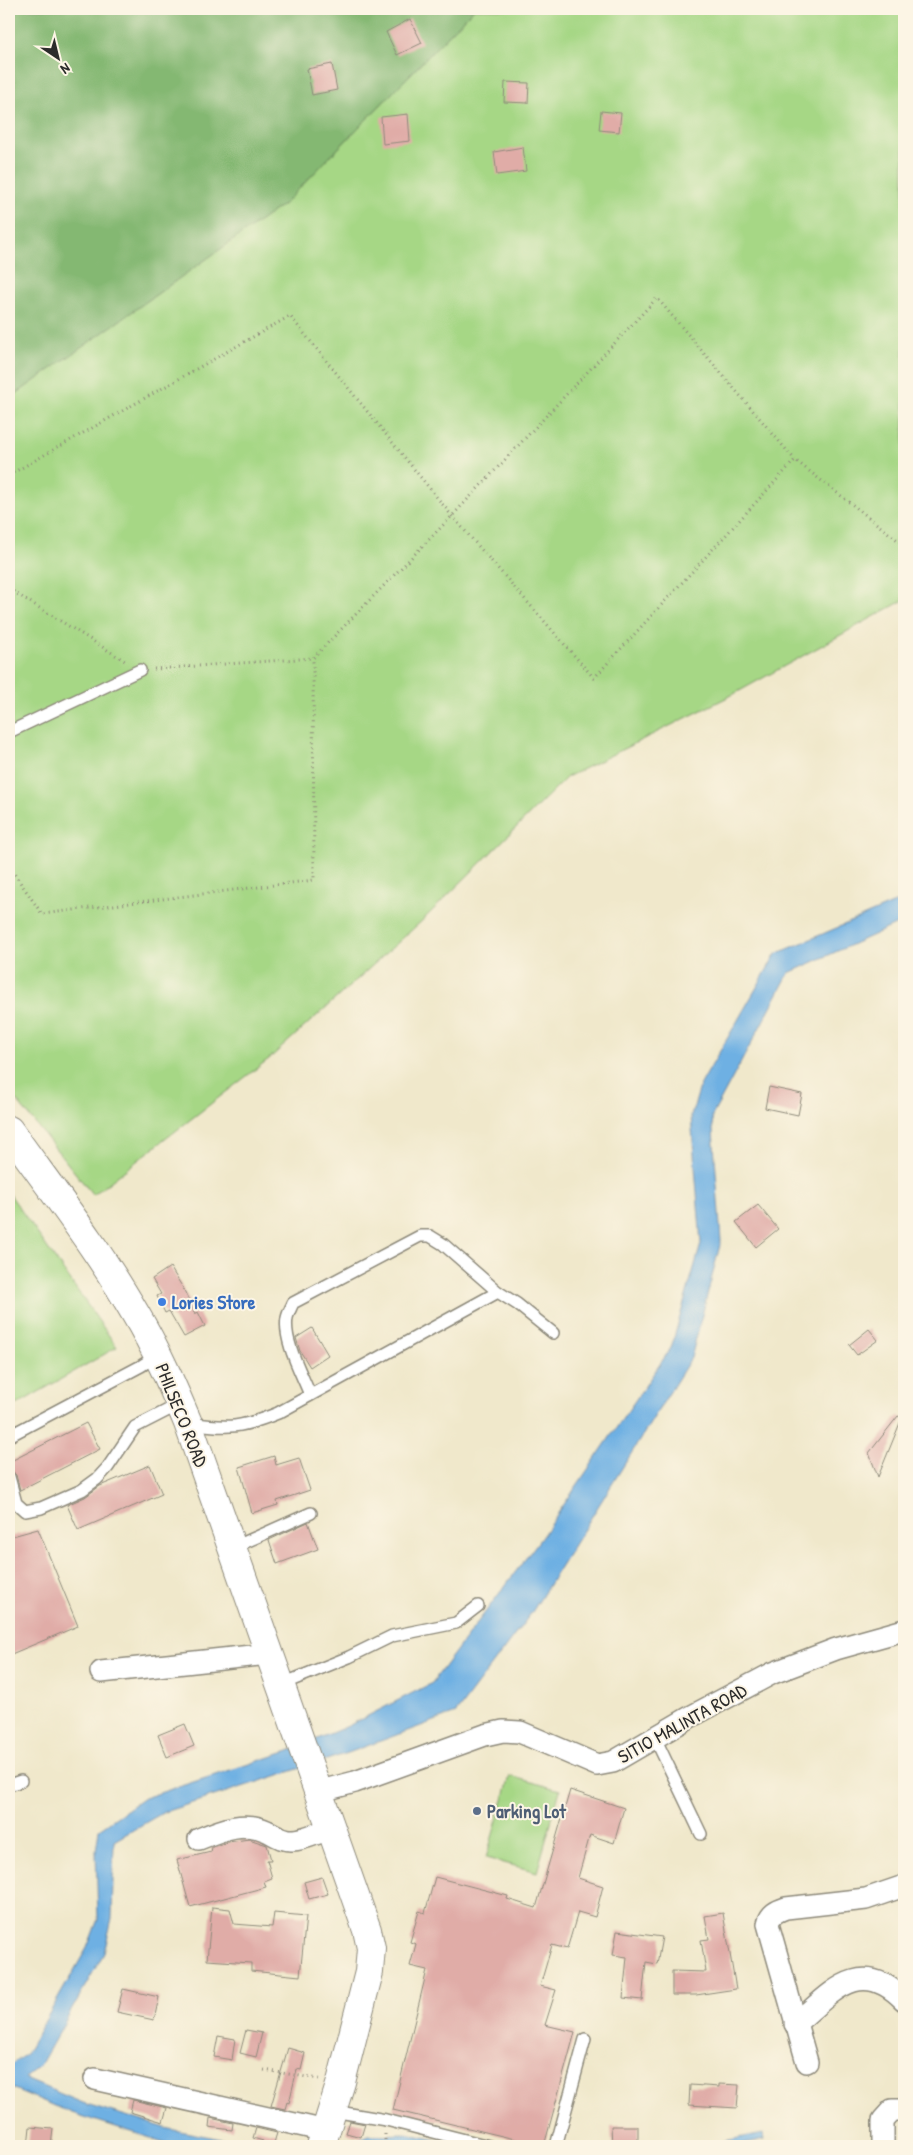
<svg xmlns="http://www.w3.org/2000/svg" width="913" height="2155" viewBox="0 0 913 2155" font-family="'Patrick Hand',sans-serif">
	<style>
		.green { fill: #a6d785; stroke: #688158 }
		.forest { fill: #84b872; stroke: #58724e }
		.water { fill: #6eb0e3; stroke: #4c6e87 }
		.building { fill: #e0aca7 }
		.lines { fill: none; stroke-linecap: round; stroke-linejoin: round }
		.lane-casing { stroke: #8e8a7b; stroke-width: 14 }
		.street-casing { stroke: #8e8a7b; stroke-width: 24 }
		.secondary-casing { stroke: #8e8a7b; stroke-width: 30 }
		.path { stroke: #8e8a7b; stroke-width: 3; stroke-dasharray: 1 4; stroke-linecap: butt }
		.lane { stroke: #fff; stroke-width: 11 }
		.street { stroke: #fff; stroke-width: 21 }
		.secondary { stroke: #fff; stroke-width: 28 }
		.shop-dot { fill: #3f7fe0; stroke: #fcf5e5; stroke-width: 2 }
		.service-dot { fill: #5c6f8a; stroke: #fcf5e5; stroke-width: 2 }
		.labels { text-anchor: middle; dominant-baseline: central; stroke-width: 4; stroke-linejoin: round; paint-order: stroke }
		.shop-label { font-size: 19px; font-weight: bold; fill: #366cbe; stroke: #fcf5e5; text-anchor: start }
		.street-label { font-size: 19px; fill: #2b2b2b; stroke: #fcf5e5 }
		.service-label { font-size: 19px; font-weight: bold; fill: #4e5e75; stroke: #fcf5e5; text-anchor: start }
	</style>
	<rect width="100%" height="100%" fill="#fcf5e5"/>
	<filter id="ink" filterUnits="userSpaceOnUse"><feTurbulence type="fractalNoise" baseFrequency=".02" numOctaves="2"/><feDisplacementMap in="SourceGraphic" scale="10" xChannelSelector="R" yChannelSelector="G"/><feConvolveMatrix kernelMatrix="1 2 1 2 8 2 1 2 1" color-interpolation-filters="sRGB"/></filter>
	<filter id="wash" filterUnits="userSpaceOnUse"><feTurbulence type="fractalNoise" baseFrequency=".0096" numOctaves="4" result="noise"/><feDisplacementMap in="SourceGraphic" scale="20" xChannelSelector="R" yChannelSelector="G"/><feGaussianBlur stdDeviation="1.12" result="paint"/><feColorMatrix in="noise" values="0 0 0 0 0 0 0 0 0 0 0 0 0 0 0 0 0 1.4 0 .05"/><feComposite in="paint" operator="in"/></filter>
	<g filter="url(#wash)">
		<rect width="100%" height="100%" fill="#f0e8cb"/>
		<g class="green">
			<polygon points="474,9 904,9 904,600 734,694 567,777 424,919 270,1058 93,1195 9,1091 9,399 284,204"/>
			<polygon points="9,1193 117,1347 9,1409"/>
			<polygon points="510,1776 560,1790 537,1872 486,1858"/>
		</g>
		<polygon class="forest" points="9,9 474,9 284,204 9,399"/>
		<g class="water">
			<polygon points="904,899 904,921 789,973 712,1116 721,1241 691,1358 532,1612 456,1713 348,1753 164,1812 114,1841 112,1918 104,1953 42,2062 25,2079 83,2103 169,2129 258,2146 176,2146 72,2113 14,2089 9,2091 9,2066 26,2054 87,1948 98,1919 96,1851 99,1829 144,1798 289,1751 348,1726 432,1683 541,1538 671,1348 701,1244 691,1116 701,1084 776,954"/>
			<polygon points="763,2133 764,2140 737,2146 700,2146"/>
			<polygon points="409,2134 465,2146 344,2146 368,2135"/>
		</g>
		<g id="blocks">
			<g class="building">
				<polygon points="410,19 422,43 397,55 386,32"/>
				<polygon points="332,64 337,90 312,95 307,69"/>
				<polygon points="505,82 529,83 528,103 504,102"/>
				<polygon points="601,111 621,113 619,132 599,130"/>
				<polygon points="408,114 410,141 383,144 381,117"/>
				<polygon points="523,147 526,171 497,175 494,152"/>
				<polygon points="769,1087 802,1094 798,1115 765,1108"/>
				<polygon points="758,1205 778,1229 756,1247 736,1222"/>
				<polygon points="170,1267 183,1288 195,1314 198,1312 205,1326 184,1337 169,1311 165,1313 157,1296 161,1294 152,1279"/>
				<polygon points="312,1328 328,1355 310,1367 300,1351 296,1338"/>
				<polygon points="869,1329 878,1340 857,1355 849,1345"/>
				<polygon points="898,1416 902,1418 878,1477 869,1453"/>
				<polygon points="86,1423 100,1449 20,1490 16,1475 9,1470 9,1462"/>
				<polygon points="274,1456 276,1465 299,1458 310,1490 277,1501 278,1505 252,1513 239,1467"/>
				<polygon points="150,1465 162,1494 78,1530 67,1505 85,1497 100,1486"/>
				<polygon points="308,1522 318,1549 277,1564 269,1540"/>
				<polygon points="38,1529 78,1626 9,1655 9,1537"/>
				<polygon points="185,1724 194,1746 167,1757 158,1735"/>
				<polygon points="570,1790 624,1808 614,1843 590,1835 578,1878 603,1886 595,1917 578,1912 567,1949 552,1945 540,1986 556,1990 545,2025 575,2032 544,2146 393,2110 427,1970 410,1966 416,1944 410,1942 419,1911 425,1913 435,1877 508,1896 507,1899 536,1908"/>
				<polygon points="249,1839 267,1845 271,1860 267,1860 272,1878 264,1881 266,1887 190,1907 177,1860 211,1852 212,1847 228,1842"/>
				<polygon points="322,1877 328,1894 309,1899 304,1882"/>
				<polygon points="212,1907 230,1909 234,1924 272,1927 274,1913 306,1916 300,1976 251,1971 251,1963 207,1960"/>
				<polygon points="723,1913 736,1989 696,1995 672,1995 672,1971 706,1972 701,1940 709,1939 705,1916"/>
				<polygon points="617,1931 662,1937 657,1964 646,1962 642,2000 623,1998 627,1957 613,1955"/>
				<polygon points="123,1989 159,1997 154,2020 117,2012"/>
				<polygon points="246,2030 262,2033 256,2057 240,2053"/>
				<polygon points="218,2036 235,2039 232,2060 214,2057"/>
				<polygon points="288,2048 305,2053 301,2070 297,2069 289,2103 287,2102 285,2109 271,2106"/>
				<polygon points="719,2084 739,2085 737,2108 689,2105 690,2085 719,2087"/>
				<polygon points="133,2100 167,2108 163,2122 130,2112"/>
				<polygon points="210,2118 233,2123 232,2130 209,2127"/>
				<polygon points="350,2121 365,2124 361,2137 346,2133"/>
				<polygon points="611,2126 638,2126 638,2146 612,2146"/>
				<polygon points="30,2127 53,2129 51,2146 28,2146"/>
				<polygon points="256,2128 277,2133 273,2146 262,2146 263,2141 253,2138"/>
			</g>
		</g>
	</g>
	<g filter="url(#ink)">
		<use href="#blocks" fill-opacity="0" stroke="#8e8a7b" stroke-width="1"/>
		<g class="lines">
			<g class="lane-casing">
				<g id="lane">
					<polyline points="9,732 140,670"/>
					<path d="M310,1395c-8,-21 -27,-54 -23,-77 1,-5 4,-10 6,-15l127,-67h10l13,8 55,48"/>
					<path d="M190,1423c39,6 51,5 88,-10l220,-121 19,12 36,29"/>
					<polyline points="9,1436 141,1366 158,1355"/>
					<polyline points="9,1477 16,1503 25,1511 41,1508 82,1490 97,1479 108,1467 135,1427 180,1404"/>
					<polyline points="232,1548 311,1513"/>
					<polyline points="280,1685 349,1657 392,1636 456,1623 478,1606"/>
					<polyline points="655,1738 701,1834"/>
					<polyline points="9,1785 21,1781"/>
					<polyline points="333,2111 386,2120 489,2146"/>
					<polyline points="556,2146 585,2039"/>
				</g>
			</g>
			<g class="street-casing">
				<g id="street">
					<polyline points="101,1672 269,1654"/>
					<polyline points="317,1792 355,1782 485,1735 503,1731 520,1732 597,1765 613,1762 690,1717 773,1673 836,1649 904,1630"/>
					<path d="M199,1839c22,-9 45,-19 68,-8 9,4 16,10 26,9 11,0 26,-8 37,-11"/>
					<path d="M795,2024c37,-31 65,-69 109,-24"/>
					<path d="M807,2062l-39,-138c2,-10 9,-13 18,-16l80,-9 38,-13"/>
					<polyline points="95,2079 326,2131"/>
					<polyline points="883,2146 883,2120 892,2110 904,2110"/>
				</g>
			</g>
			<g class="secondary-casing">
				<path id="secondary" d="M9,1130c43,60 89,119 126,183 21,35 37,72 53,110l179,507 4,18 -2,24 -28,110 -20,64"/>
			</g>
			<g class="path">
				<polyline points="9,475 290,316 452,516 594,678 795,460 904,545"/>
				<polyline points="9,589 125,661"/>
				<polyline points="154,669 313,658 452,516 657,298 795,460"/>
				<polyline points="9,866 42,914 314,880 313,658"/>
				<polyline points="264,2070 319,2079"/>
				<polyline points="385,2134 385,2146"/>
			</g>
			<use href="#lane" class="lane"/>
			<use href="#street" class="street"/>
			<use href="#secondary" class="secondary"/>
		</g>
	</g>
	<circle class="shop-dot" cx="162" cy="1302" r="5"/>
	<circle class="service-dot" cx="477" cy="1811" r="5"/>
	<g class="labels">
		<g class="shop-label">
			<text x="172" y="1302">Lories Store</text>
		</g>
		<g class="street-label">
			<text transform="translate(182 1415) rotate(68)">PHILSECO ROAD</text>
			<text transform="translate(682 1723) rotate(-29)">SITIO MALINTA ROAD</text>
		</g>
		<g class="service-label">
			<text x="487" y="1811">Parking Lot</text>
		</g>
	</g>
	<rect width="913" height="2155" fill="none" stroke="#fcf5e5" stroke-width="30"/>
	<g transform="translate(58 58) rotate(145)" stroke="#fcf5e5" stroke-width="4" paint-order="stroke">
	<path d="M0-4L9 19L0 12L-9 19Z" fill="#2b2b2b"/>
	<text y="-8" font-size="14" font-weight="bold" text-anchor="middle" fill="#2b2b2b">N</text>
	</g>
</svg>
